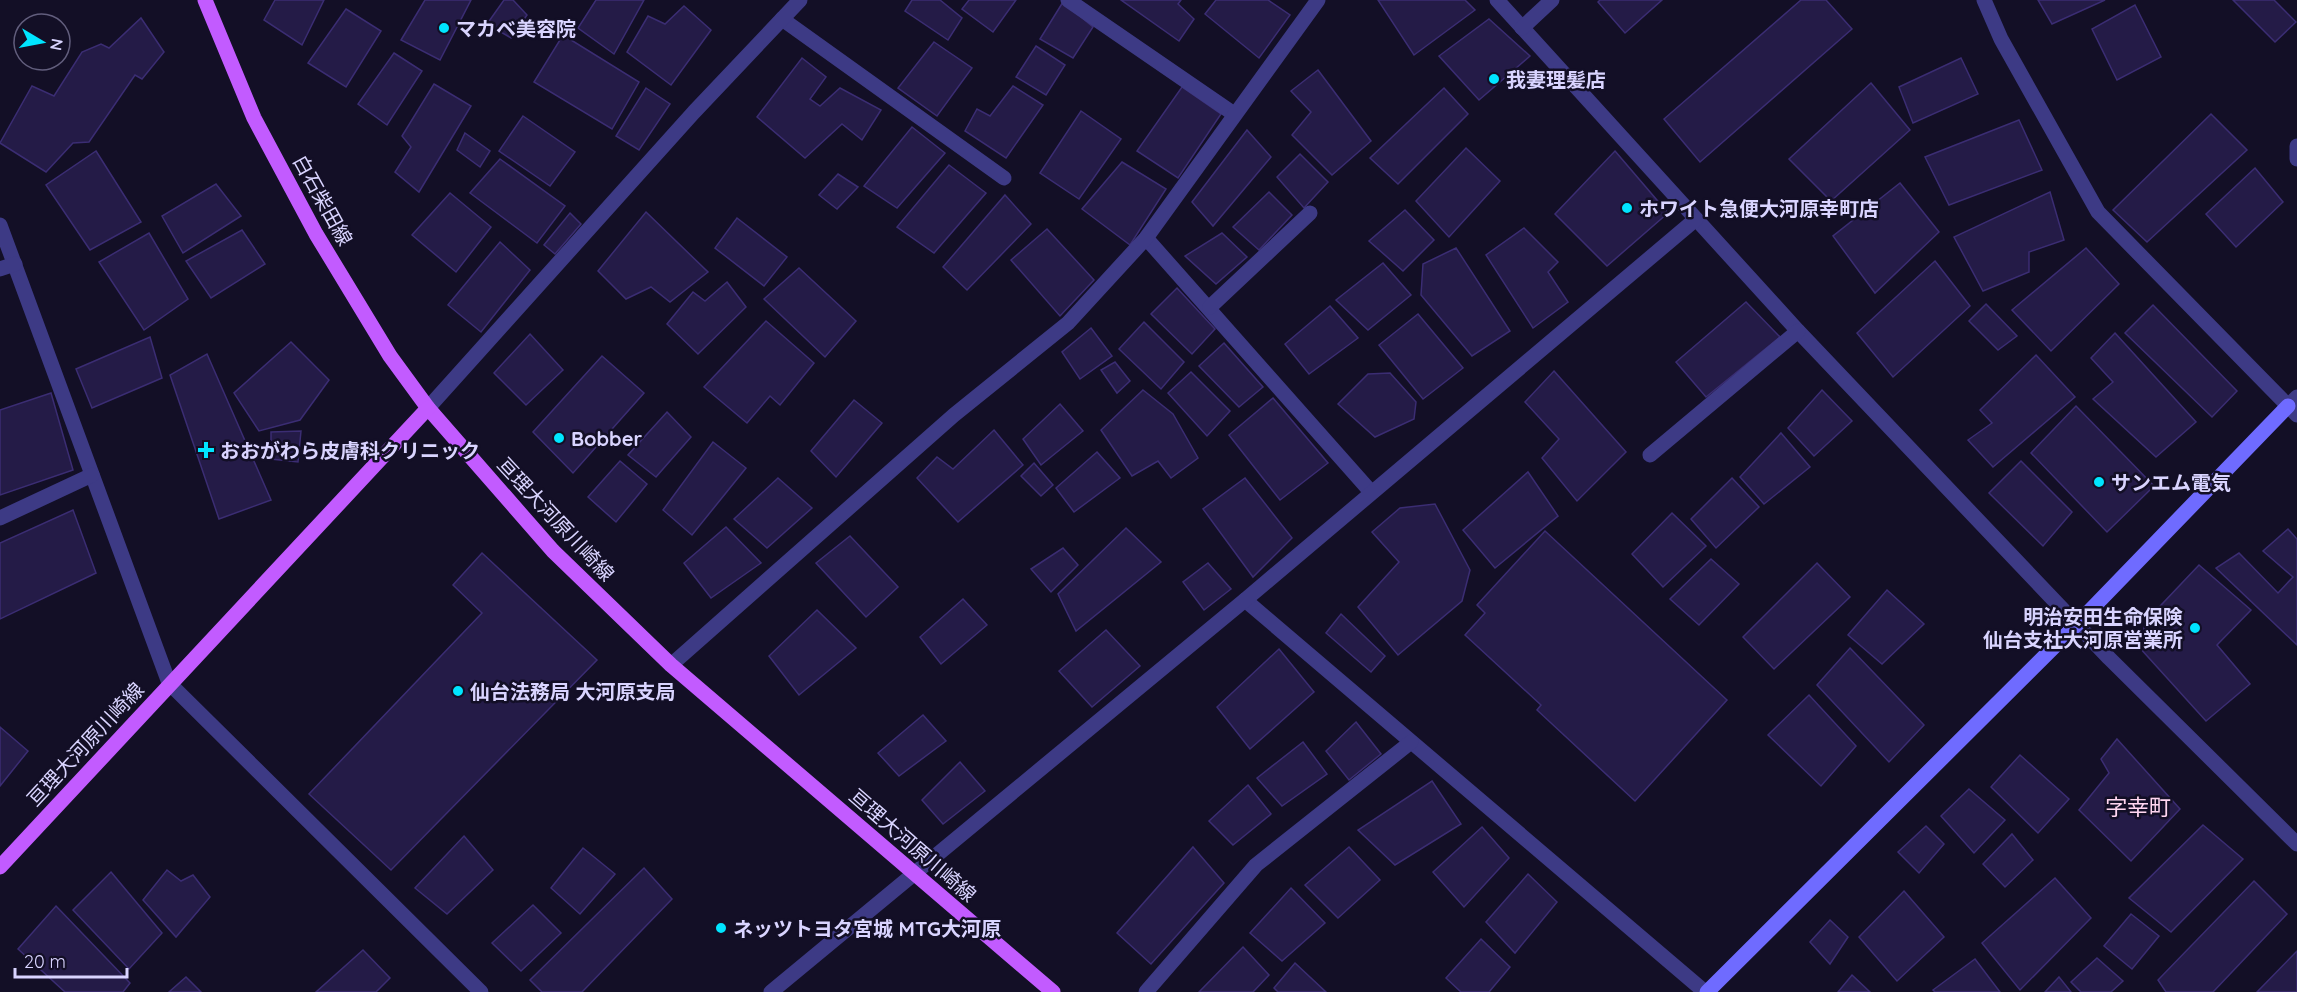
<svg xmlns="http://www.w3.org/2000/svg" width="2297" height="992" viewBox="0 0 2297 992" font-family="Quicksand,'Noto Sans JP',sans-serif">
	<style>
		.building { fill: #241b47; stroke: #3b2d73; stroke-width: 1.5 }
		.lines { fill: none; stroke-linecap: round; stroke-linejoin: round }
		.lane { stroke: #3d3a85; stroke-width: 15 }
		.street { stroke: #3d3a85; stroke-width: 15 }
		.secondary { stroke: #6f6bff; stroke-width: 15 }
		.primary { stroke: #c25bff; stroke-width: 15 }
		.poi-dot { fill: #00e5ff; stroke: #130f26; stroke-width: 2 }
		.labels { text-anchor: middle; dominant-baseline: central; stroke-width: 5; stroke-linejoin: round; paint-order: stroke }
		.poi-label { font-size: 20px; font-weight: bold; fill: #d9d4ff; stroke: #130f26; text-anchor: start }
		.street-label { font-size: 20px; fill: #d9d4ff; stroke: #130f26 }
		.quarter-label { font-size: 22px; fill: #ffd6f0; stroke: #130f26 }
	</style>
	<rect width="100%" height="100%" fill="#130f26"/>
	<g class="building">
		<polygon points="275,0 324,0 302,45 264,20"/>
		<polygon points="425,0 471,0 440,60 401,40"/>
		<polygon points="504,0 513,0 527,15 511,38 487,24"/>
		<polygon points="596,0 644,0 614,54 578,28"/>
		<polygon points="912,0 940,0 962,18 948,40 905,11"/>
		<polygon points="969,0 1016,0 993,32 962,9"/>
		<polygon points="1121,0 1181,0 1178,4 1194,19 1179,41"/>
		<polygon points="1216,0 1268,0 1290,15 1259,58 1205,14"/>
		<polygon points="1378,0 1465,0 1475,10 1414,55"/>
		<polygon points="1600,0 1662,0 1625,33 1598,2"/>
		<polygon points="1801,0 1826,0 1852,29 1700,162 1664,119"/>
		<polygon points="2038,0 2105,0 2052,24"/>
		<polygon points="2233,0 2274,0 2296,22 2275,42"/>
		<polygon points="1063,2 1093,27 1073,58 1040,39"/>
		<polygon points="2135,5 2161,57 2117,80 2092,29"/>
		<polygon points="684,6 711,30 671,85 627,52 648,16 665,24"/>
		<polygon points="346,9 381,31 346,87 308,63"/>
		<polygon points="141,18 164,52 142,79 135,75 89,142 73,143 46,172 0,143 32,86 54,96 82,52 101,44 109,48"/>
		<polygon points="1489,19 1530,56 1479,100 1439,56"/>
		<polygon points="563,35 639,82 612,129 534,82"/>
		<polygon points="934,42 972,68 937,116 898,88"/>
		<polygon points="1036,46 1065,65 1046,95 1016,77"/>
		<polygon points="394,53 422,71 387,125 358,104"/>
		<polygon points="802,58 826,77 810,99 820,106 840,88 881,110 862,140 842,124 805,158 757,117"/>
		<polygon points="1961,58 1978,94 1913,123 1899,87"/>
		<polygon points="1318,70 1371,141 1332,175 1292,135 1311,112 1291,91"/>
		<polygon points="1871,83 1910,130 1831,201 1789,159"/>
		<polygon points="434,84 471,106 419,192 395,172 411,147 402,136"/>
		<polygon points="1013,86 1043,105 1006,158 965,131 977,109 990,116"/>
		<polygon points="1182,87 1221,114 1178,178 1137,151"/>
		<polygon points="646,88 670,104 639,150 616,136"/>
		<polygon points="1444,88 1468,114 1398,184 1370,158"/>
		<polygon points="1081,111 1121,139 1079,199 1040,173"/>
		<polygon points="2211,114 2247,150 2147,242 2113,210"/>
		<polygon points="523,116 575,152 550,186 499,151"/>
		<polygon points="2019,120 2042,170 1949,205 1925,157"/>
		<polygon points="912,127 945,153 897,208 864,186"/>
		<polygon points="1247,130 1271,157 1213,226 1192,202"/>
		<polygon points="465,133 490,151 480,167 457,150"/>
		<polygon points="1466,148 1500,181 1449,237 1416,201"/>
		<polygon points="96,151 141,222 90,250 46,185"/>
		<polygon points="1615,151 1668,213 1607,266 1555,214"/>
		<polygon points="1300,154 1328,182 1304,208 1277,177"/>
		<polygon points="500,159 565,206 537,243 470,193"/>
		<polygon points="1122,162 1166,189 1130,245 1082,209"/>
		<polygon points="949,165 986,193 934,253 897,227"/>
		<polygon points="2255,168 2283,202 2236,247 2206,214"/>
		<polygon points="838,174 858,187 837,209 819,195"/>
		<polygon points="1900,183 1939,232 1875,293 1833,236"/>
		<polygon points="216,184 241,216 183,253 162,216"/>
		<polygon points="1269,192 1292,215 1259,250 1233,227"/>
		<polygon points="2050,192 2064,240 2029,252 2029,272 1983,291 1954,237"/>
		<polygon points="450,193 491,227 456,272 412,235"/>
		<polygon points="1005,195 1031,224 967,290 943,267"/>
		<polygon points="1405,210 1434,240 1403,271 1369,241"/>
		<polygon points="646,212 708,272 670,302 651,287 626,299 598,271"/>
		<polygon points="570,213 581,224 555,254 544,245"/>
		<polygon points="737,218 787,257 764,286 715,248"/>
		<polygon points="1524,228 1558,262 1548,272 1568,302 1533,328 1486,255"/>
		<polygon points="1047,229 1094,280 1060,316 1011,260"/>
		<polygon points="242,230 265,264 211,298 186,261"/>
		<polygon points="149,233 188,299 144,330 99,262"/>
		<polygon points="1222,233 1247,257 1216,284 1185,256"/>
		<polygon points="500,242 530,270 481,332 448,305"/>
		<polygon points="1456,248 1510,331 1472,356 1421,295 1423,264"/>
		<polygon points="2086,248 2119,284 2051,351 2012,310"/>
		<polygon points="1935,261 1970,306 1893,377 1857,333"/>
		<polygon points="1383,263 1411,295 1368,330 1336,300"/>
		<polygon points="799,268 856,321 825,357 764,299"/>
		<polygon points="727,282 746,307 698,354 667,324 693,292 705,301"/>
		<polygon points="1177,288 1215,329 1192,354 1151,314"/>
		<polygon points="1746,302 1780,337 1706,397 1676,362"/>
		<polygon points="1986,304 2017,336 1998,350 1969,321"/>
		<polygon points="2153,305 2237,391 2212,417 2125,333"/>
		<polygon points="1330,306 1358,338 1309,374 1285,344"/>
		<polygon points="1418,314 1463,368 1423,399 1379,345"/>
		<polygon points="766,321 814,363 780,405 770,396 747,423 704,387"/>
		<polygon points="1144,322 1184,362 1161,389 1119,349"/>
		<polygon points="1091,328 1112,356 1080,379 1062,352"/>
		<polygon points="2115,333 2196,422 2156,457 2093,399 2113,382 2091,358"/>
		<polygon points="530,334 563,370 526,405 494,373"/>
		<polygon points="150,337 162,378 92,408 76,369"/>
		<polygon points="291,342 329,380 300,420 259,431 234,393"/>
		<polygon points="1224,343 1263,387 1239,407 1199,366"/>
		<polygon points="207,354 271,500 219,519 170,375"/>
		<polygon points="2036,355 2075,397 1993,467 1968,440 1992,423 1980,410"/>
		<polygon points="602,356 644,393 573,473 533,432"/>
		<polygon points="1115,362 1130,381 1117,393 1101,370"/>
		<polygon points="1554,371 1626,452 1577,501 1542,458 1559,439 1525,402"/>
		<polygon points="1191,372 1230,411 1207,436 1168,393"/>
		<polygon points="1390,373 1416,402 1414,419 1375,437 1338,404 1368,374"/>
		<polygon points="1143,390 1173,414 1198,458 1171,478 1158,461 1132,476 1101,430"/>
		<polygon points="1822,390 1852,421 1814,456 1788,428"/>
		<polygon points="51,393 73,470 0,495 0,410"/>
		<polygon points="1273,398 1328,463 1280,500 1229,435"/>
		<polygon points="854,400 882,423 836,477 811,451"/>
		<polygon points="1060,404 1083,431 1041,465 1023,439"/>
		<polygon points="2076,406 2154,486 2107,532 2031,453"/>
		<polygon points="667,412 691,437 656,477 628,455"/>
		<polygon points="994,430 1023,465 958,522 917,478 937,457 953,469"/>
		<polygon points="301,431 298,462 271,459 271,432"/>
		<polygon points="1781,433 1810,467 1764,504 1740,477"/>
		<polygon points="713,442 746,468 692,535 663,510"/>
		<polygon points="1097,452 1120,478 1074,512 1056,488"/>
		<polygon points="620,461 647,484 616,522 588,497"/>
		<polygon points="2021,461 2072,512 2043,546 1989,493"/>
		<polygon points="1034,463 1053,485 1041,496 1021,476"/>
		<polygon points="1528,472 1558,516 1495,568 1463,530"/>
		<polygon points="778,478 812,508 767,548 734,519"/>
		<polygon points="1245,478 1292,538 1253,577 1203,509"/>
		<polygon points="1732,478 1759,507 1716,548 1691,519"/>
		<polygon points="1435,504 1470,570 1462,601 1398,655 1358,607 1399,562 1372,532 1400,508"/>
		<polygon points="73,510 96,573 0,619 0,543"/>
		<polygon points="1672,513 1706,546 1663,587 1632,554"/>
		<polygon points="726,527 761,563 711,598 684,563"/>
		<polygon points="1126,528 1161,562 1076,631 1058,594"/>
		<polygon points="2288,529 2297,539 2297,645 2216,568 2239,553 2278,593 2293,577 2263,551"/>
		<polygon points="1545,531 1727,700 1635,801 1537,710 1541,705 1465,635 1485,613 1477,605"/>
		<polygon points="850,536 898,587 866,617 816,563"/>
		<polygon points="1063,548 1078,565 1051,592 1031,569"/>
		<polygon points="482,553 597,660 391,870 309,794 482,613 453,585"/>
		<polygon points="1711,559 1739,584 1699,625 1670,599"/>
		<polygon points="1208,563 1231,589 1204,610 1183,582"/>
		<polygon points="1817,563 1850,597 1774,669 1743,637"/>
		<polygon points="2199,565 2251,610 2217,645 2250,684 2206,721 2139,647 2146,621"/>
		<polygon points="1887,590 1924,624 1882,664 1848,635"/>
		<polygon points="963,599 987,625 941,664 920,637"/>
		<polygon points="817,610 856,648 799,695 769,656"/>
		<polygon points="1341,614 1385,656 1371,672 1326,633"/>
		<polygon points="1106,630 1140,666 1092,707 1059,671"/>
		<polygon points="1850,648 1924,725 1889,762 1817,685"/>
		<polygon points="1279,649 1314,692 1250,749 1217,707"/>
		<polygon points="1809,695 1856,746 1821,786 1768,735"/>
		<polygon points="923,715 946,741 899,776 878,753"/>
		<polygon points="1356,722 1381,754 1349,780 1326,751"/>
		<polygon points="0,727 28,751 0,786"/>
		<polygon points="2117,739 2180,809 2131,861 2079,810 2109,773 2101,759"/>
		<polygon points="1303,742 1327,774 1282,806 1257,778"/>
		<polygon points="2020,755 2069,799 2038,833 1991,787"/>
		<polygon points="960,762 985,791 943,824 922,800"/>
		<polygon points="1432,781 1461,824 1395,865 1358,830"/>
		<polygon points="1248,785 1271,814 1233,845 1209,821"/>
		<polygon points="1969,789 2005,820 1974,853 1941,816"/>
		<polygon points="2203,825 2243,859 2171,932 2129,898"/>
		<polygon points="1926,826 1944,844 1919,873 1898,852"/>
		<polygon points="1482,827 1509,858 1464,907 1433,872"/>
		<polygon points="2012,834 2033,860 2005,887 1983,864"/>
		<polygon points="464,836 493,870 447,914 415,888"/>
		<polygon points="1193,847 1224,883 1151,964 1117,933"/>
		<polygon points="1349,847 1380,880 1338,918 1305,885"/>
		<polygon points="583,848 615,874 580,914 551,888"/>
		<polygon points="644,868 672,899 582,992 542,992 530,980"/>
		<polygon points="167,870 181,881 193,875 210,897 176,937 143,900"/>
		<polygon points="111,872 162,933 129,969 73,910"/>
		<polygon points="1528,874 1557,902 1515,953 1486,922"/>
		<polygon points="2055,878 2091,918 2020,990 1982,943"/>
		<polygon points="2254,881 2287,914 2213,992 2166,992 2158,980"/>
		<polygon points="1291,888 1325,923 1282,961 1250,933"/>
		<polygon points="1904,891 1944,937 1897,981 1859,937"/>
		<polygon points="533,905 561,933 521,971 492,943"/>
		<polygon points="56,906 130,983 123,992 65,992 18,949"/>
		<polygon points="2131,914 2159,936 2132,969 2104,946"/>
		<polygon points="1830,920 1848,937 1830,964 1810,942"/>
		<polygon points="1481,939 1510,967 1489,992 1461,992 1446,978"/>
		<polygon points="1243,947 1269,975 1253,992 1199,992"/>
		<polygon points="363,950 390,978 376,992 316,992"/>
		<polygon points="2297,951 2297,992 2257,992"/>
		<polygon points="2097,958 2123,981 2111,992 2081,992 2071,982"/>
		<polygon points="1975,959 2000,992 1935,992 1933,990"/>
		<polygon points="1295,963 1326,992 1278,992 1274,988"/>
		<polygon points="1852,975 1870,992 1838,992"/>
		<polygon points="186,977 201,992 169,992"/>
		<polygon points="2059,977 2071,992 2045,992"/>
	</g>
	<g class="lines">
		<g class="lane">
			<polyline points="2297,146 2297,159"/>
			<polyline points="2288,406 2297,397"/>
		</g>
		<g class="street">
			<polyline points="1068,0 1234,114"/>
			<polyline points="1497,0 1798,331 2109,658 2297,844"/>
			<polyline points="1984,0 2001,39 2098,212 2297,415"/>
			<polyline points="782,19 1004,178"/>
			<polyline points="1522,28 1552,0"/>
			<polyline points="0,225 169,683 481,992"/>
			<polyline points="1146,238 1371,492"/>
			<polyline points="0,269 15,264"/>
			<polyline points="1210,307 1310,213"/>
			<polyline points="428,408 694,112 800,0"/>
			<polyline points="1650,455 1798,331"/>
			<polyline points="0,518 92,475"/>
			<polyline points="1245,600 1705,992"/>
			<polyline points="671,665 954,415 1068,323 1146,238 1318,0"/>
			<polyline points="771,992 1245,600 1696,219"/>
			<polyline points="1146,992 1256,865 1411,742"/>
		</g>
		<polyline class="secondary" points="1707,992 2077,624 2288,406"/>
		<g class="primary">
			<polyline points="205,0 254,118 316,234 390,356 428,408 553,551 671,665 1053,992"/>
			<polyline points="0,867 428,408"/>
		</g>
	</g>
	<g class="poi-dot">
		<circle cx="444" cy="28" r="6"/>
		<circle cx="1494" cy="79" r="6"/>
		<circle cx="1627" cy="208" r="6"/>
		<circle cx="559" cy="438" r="6"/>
		<path d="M203 441h6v6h6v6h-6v6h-6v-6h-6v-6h6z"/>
		<circle cx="2099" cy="482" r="6"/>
		<circle cx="2195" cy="628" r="6"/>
		<circle cx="458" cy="691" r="6"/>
		<circle cx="721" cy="928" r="6"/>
	</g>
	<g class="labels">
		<g class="poi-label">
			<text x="456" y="28">マカベ美容院</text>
			<text x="1506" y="79">我妻理髪店</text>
			<text x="1639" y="208">ホワイト急便大河原幸町店</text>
			<text x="571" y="438">Bobber</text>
			<text x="220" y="450">おおがわら皮膚科クリニック</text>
			<text x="2111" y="482">サンエム電気</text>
			<text x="2183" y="616" text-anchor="end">明治安田生命保険<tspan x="2183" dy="23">仙台支社大河原営業所</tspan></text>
			<text x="470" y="691">仙台法務局 大河原支局</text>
			<text x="733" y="928">ネッツトヨタ宮城 MTG大河原</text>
		</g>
		<g class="street-label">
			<text transform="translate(323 200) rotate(61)">白石柴田線</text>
			<text transform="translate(556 519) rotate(47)">亘理大河原川崎線</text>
			<text transform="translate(85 744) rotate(-47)">亘理大河原川崎線</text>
			<text transform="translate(913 845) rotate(41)">亘理大河原川崎線</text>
		</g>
		<g class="quarter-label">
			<text x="2138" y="807">字幸町</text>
		</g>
	</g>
	<g transform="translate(42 42) rotate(100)"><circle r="28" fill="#130f26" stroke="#625e7d" stroke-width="1.5"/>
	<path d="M0-4.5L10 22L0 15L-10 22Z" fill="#00e5ff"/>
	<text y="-9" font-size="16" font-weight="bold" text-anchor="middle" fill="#d9d4ff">N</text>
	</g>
	<path d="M15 968v9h112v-9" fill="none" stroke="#d9d4ff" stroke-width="3"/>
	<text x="24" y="968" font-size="18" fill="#d9d4ff" stroke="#130f26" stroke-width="4.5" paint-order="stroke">20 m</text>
</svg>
